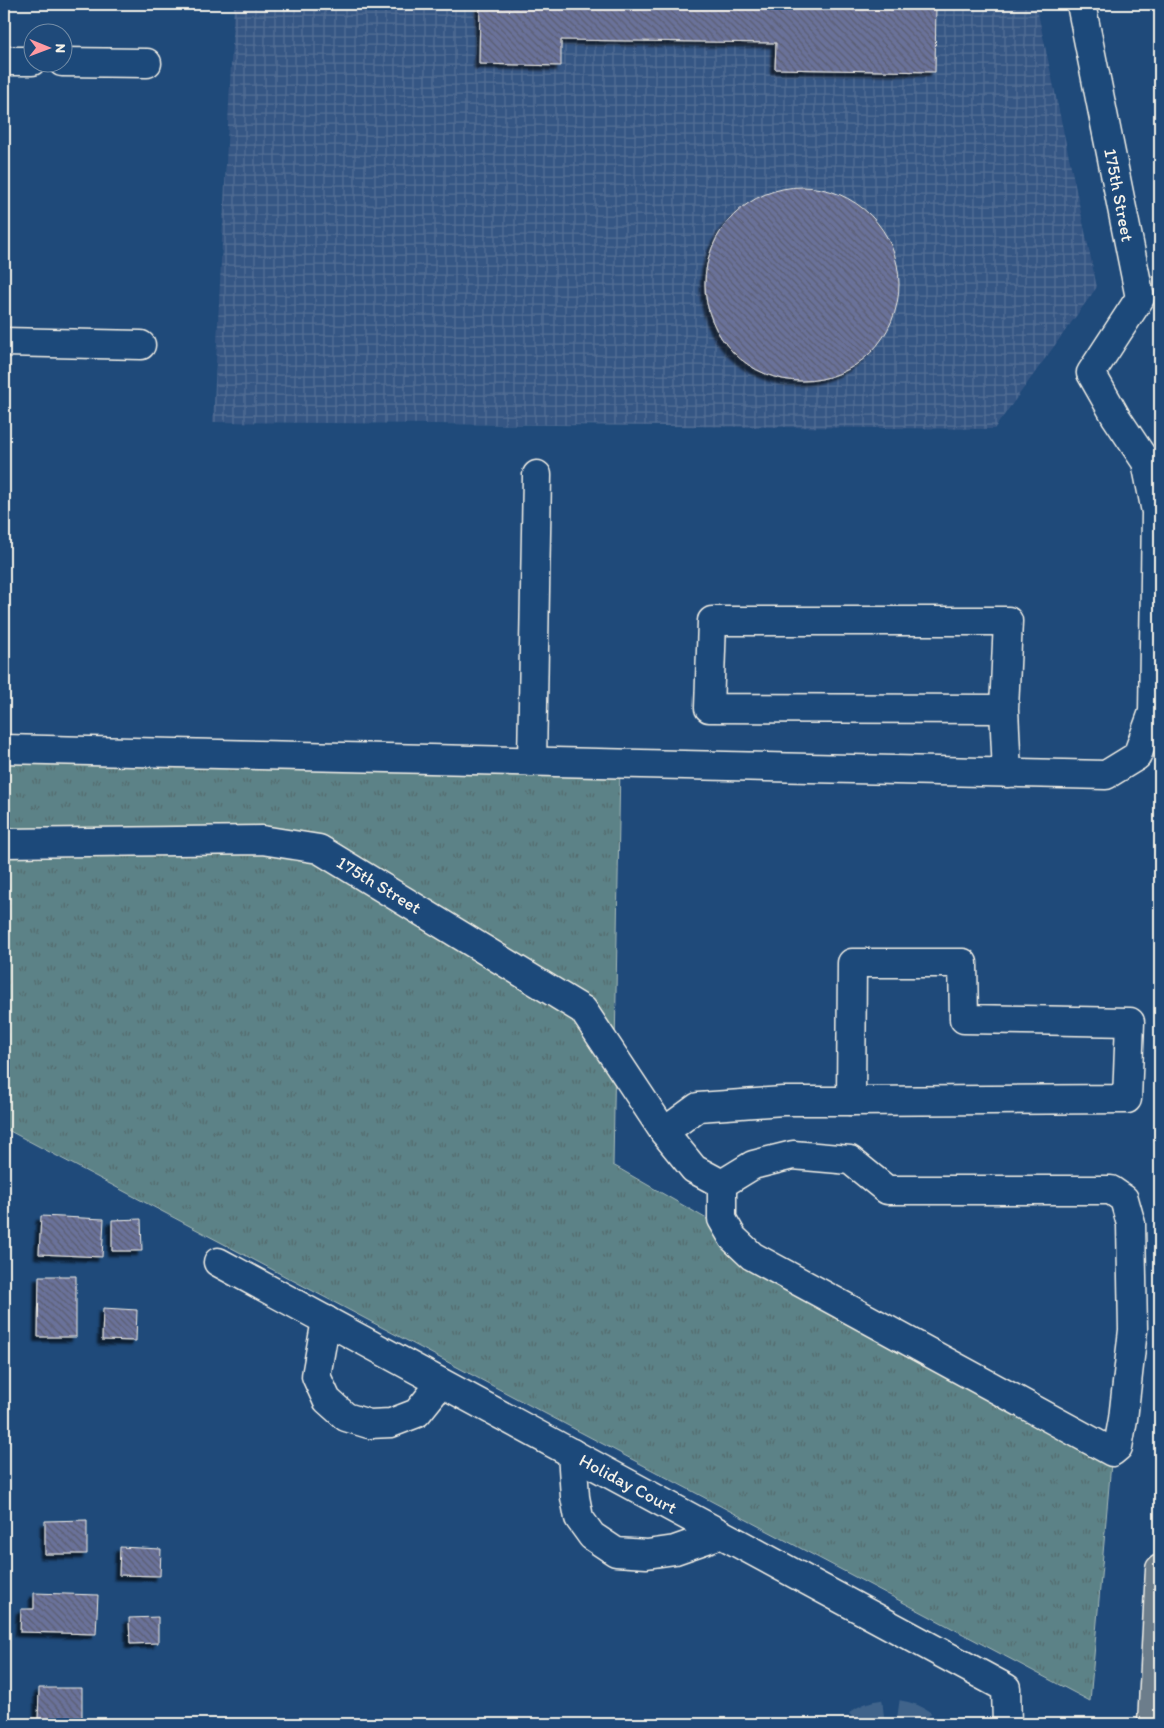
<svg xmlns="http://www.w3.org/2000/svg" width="1164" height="1728" viewBox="0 0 1164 1728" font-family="Itim,sans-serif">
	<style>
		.industrial { fill: url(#industrial-grid) }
		.grass { fill: url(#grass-tufts); stroke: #a8bab8 }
		.building { fill: url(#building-back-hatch); stroke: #f4f1e8; filter: url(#shadow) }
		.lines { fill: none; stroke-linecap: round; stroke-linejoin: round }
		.minor-tunnel { stroke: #3f638a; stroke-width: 28; stroke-dasharray: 28 14; stroke-linecap: butt }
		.minor-casing { stroke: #f4f1e8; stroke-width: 31 }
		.highway-casing { stroke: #f4f1e8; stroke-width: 31 }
		.minor { stroke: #1f4a7a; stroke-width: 28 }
		.highway { stroke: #6c7d8b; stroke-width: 28 }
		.labels { text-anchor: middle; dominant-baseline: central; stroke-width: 5; stroke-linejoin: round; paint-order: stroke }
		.street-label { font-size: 18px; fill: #f4f1e8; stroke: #1f4a7a }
	</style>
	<defs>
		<pattern id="industrial-grid" width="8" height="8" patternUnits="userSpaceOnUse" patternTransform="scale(1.25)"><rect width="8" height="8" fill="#365684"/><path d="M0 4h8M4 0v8" fill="none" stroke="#546f95"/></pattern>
		<pattern id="grass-tufts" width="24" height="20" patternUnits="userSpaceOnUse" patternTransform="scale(1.25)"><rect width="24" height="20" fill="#5c8287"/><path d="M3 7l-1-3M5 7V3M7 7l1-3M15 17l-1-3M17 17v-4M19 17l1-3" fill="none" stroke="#546b6d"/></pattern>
		<pattern id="building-back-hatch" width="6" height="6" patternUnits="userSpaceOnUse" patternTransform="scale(1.25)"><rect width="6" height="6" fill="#6a729a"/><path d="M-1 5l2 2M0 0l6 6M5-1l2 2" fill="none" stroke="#5a5d70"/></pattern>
		<filter id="shadow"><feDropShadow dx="-4.5" dy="4.5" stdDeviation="1" flood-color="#0009"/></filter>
	</defs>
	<rect width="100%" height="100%" fill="#1f4a7a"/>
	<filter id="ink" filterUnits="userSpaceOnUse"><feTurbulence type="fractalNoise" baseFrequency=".02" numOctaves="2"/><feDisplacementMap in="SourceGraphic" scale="10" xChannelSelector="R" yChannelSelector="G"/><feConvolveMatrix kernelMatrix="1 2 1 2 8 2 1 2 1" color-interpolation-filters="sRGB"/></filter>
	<g filter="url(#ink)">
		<polygon class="industrial" points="234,4 1036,4 1097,287 994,429 213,422"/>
		<polygon class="grass" points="4,749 620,764 613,1165 1112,1452 1090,1701 4,1128"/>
		<g class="building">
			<polygon points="480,4 936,4 935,72 775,69 776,43 561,40 561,66 479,64"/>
			<circle cx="802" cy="284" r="97"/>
			<polygon points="41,1216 104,1219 102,1257 39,1254"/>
			<polygon points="141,1219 142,1251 112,1251 112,1220"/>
			<polygon points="39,1276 76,1276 76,1337 38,1337"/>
			<polygon points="103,1308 137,1310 136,1341 102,1340"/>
			<polygon points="87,1520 87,1554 45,1554 45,1521"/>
			<polygon points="120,1547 161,1549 160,1576 119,1575"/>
			<polygon points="34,1593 98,1595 96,1634 20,1632 21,1609 34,1609"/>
			<polygon points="158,1617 158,1643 130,1644 129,1618"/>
			<polygon points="39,1688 82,1688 82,1724 38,1723"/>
		</g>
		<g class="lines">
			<path class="minor-tunnel" d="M858,1724c18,-15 47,-13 65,0"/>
			<g class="minor-casing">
				<g id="minor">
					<polyline points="4,61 32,61"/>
					<polyline points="62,62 147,63"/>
					<polyline points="4,342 141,345"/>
					<polyline points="1004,709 709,708 712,621 1008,621 1004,709 1007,773"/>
					<polyline points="4,749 1106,775 1137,756 1153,712 1156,512 1146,462 1116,417 1091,373 1140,298 1081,4"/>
					<polyline points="532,762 537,475"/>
					<polyline points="4,843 262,840 319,849 583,1010 664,1132 694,1169 722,1184"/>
					<polygon points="852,963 963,963 964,1019 1130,1022 1127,1099 851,1101"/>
					<polyline points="664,1132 698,1107 783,1101 851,1101"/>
					<polygon points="793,1155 850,1160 887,1190 1111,1190 1124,1199 1131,1224 1133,1330 1123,1419 1118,1447 1112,1452 752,1256 733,1238 722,1219 722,1184 753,1165"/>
					<polyline points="218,1262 1006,1688 1007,1724"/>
					<polyline points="326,1320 316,1376 327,1400 346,1417 369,1424 391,1423 417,1413 441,1383"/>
					<polyline points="572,1453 575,1497 579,1518 592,1536 616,1552 647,1554 675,1550 721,1534"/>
				</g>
			</g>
			<g class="highway-casing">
				<polyline id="highway" points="1152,1724 1160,1569"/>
			</g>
			<use href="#minor" class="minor"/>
			<use href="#highway" class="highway"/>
		</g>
	</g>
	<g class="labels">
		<g class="street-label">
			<text transform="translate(1119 195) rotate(79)">175th Street</text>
			<text transform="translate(379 885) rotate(31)">175th Street</text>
			<text transform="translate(628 1484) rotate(28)">Holiday Court</text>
		</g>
	</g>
	<rect width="1164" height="1728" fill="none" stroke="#1f4a7a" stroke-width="20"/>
	<rect x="10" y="10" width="1144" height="1708" fill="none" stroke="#f4f1e8" stroke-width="2" filter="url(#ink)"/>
	<g transform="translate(48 48) rotate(91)"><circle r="24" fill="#1f4a7a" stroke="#748da6"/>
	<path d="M0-4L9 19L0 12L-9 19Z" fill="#ff9aa2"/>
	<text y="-8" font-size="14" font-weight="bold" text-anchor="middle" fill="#f4f1e8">N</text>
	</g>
</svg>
